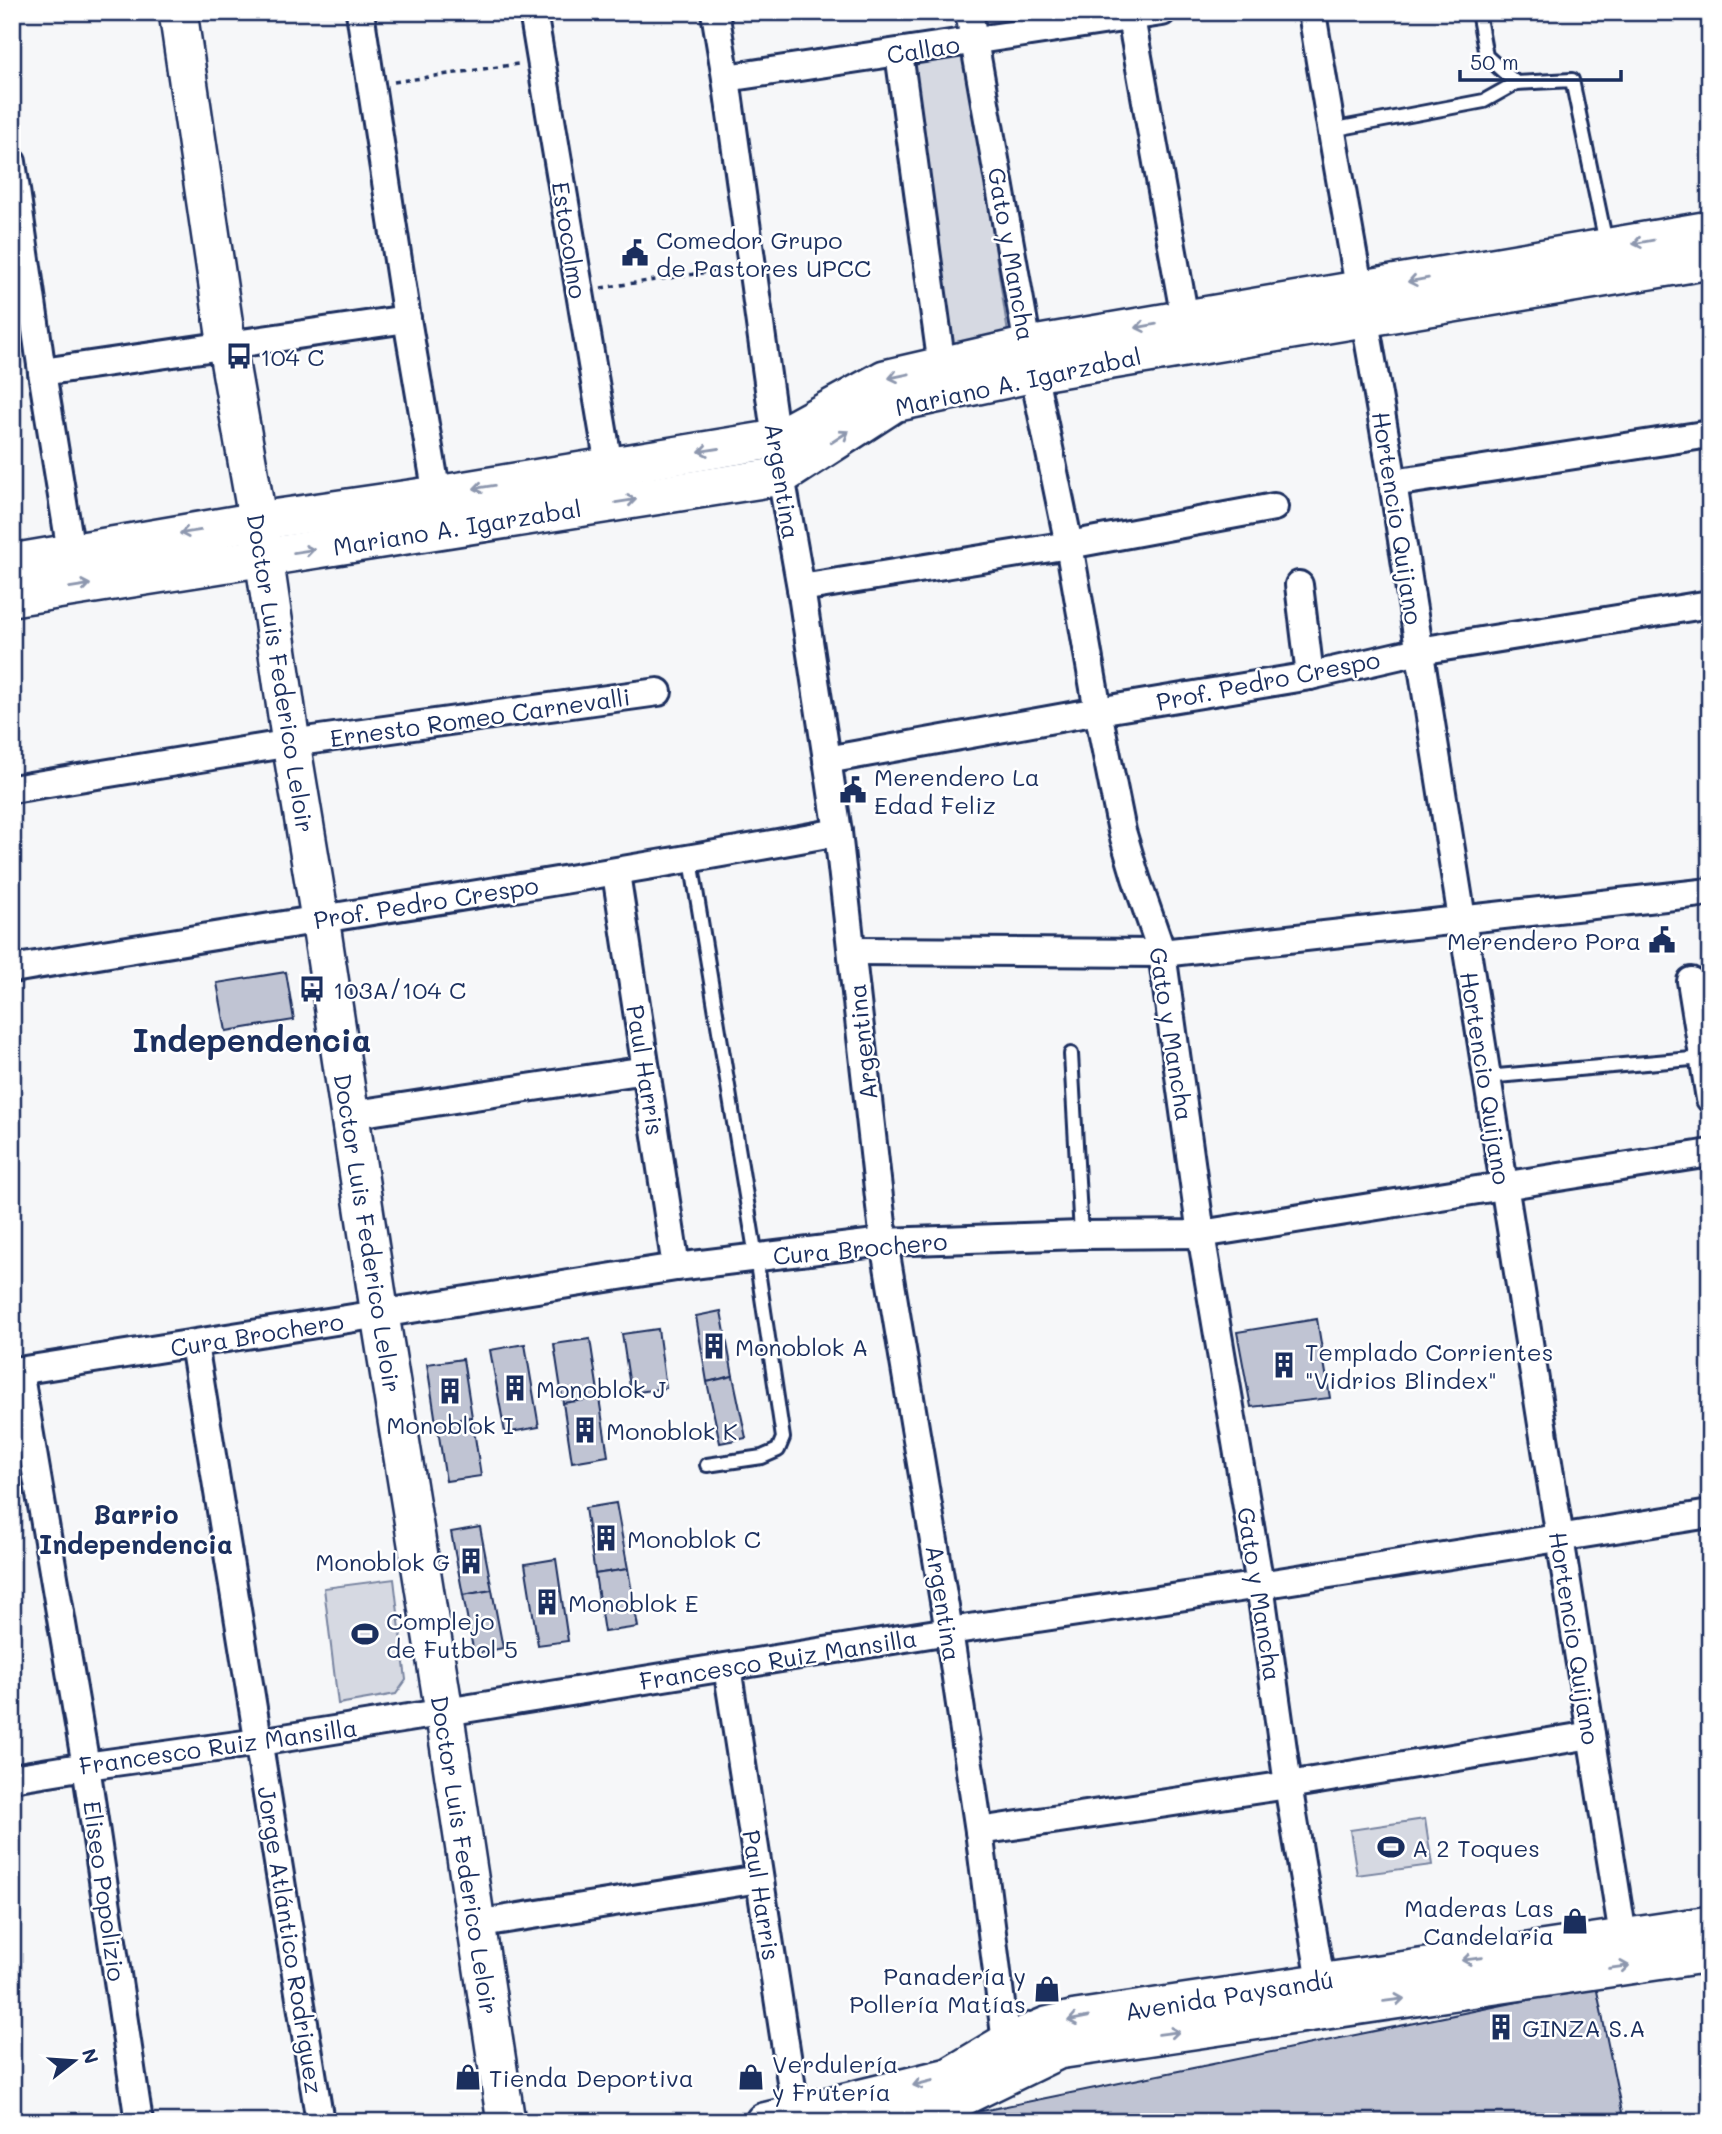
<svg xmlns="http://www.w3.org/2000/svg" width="1722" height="2134" viewBox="0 0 1722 2134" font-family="Mali,sans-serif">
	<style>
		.green { fill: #d6d9e2; stroke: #7884a0; stroke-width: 2 }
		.building { fill: #c0c4d3; stroke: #1b2f5e; stroke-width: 2 }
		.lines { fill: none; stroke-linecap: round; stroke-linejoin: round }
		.lane-casing { stroke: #1b2f5e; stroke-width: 18 }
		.street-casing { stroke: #1b2f5e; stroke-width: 32 }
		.secondary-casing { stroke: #1b2f5e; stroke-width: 42 }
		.path { stroke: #1b2f5e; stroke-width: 3.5; stroke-dasharray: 5 5; stroke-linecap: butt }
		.lane { stroke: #fff; stroke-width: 12 }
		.street { stroke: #fff; stroke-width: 26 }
		.secondary { stroke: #fff; stroke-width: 37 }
		.oneway { stroke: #8d97ae }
		.labels { text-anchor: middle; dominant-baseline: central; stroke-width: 5; stroke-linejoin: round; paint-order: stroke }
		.street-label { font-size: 24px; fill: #1b2f5e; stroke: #fff }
		.poi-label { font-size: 24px; fill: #1b2f5e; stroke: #fff; text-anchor: start }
		.neighbourhood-label { font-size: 26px; font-weight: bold; fill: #1b2f5e; stroke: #fff }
		.district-label { font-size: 32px; font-weight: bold; fill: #1b2f5e; stroke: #fff }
	</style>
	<rect width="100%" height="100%" fill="#f6f7f9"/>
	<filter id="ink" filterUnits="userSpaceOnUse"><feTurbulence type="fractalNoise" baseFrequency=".0143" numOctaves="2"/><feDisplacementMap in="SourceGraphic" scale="14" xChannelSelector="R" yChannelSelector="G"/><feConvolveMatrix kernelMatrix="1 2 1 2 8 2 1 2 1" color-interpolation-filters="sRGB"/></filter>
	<g filter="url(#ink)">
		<g class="green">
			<polygon points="966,55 1009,340 952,351 909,64"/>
			<polygon points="394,1579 406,1680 396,1694 338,1704 324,1588"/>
			<polygon points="1425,1819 1432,1865 1357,1875 1350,1830"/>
		</g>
		<g class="building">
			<polygon points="286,972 294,1020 226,1031 217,983"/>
			<polygon points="721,1311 733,1376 707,1382 696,1316"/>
			<polygon points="1317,1319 1330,1398 1251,1407 1237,1332"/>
			<polygon points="658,1329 666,1388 631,1393 622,1334"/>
			<polygon points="590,1339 599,1398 563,1403 554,1344"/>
			<polygon points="525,1344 539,1427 505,1433 490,1350"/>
			<polygon points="463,1359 472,1417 436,1423 427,1364"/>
			<polygon points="733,1376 746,1438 720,1443 707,1382"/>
			<polygon points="599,1398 608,1456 572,1462 563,1403"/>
			<polygon points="472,1417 481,1476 446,1481 437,1423"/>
			<polygon points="616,1503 628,1569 595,1574 585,1508"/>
			<polygon points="480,1527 492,1590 463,1595 451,1532"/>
			<polygon points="556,1559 568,1641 538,1645 525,1564"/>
			<polygon points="628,1569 638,1627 604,1632 595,1574"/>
			<polygon points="492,1590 503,1648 474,1654 463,1595"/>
			<polygon points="1596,1986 1624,2122 928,2122 1198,2067"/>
		</g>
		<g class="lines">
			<g class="lane-casing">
				<g id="lane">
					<polyline points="1478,12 1486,56 1516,83 1572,80 1606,243"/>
					<polyline points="1331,130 1484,101 1516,83"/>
					<polyline points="691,860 756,1257 783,1438 778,1450 762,1457 707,1465"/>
					<polyline points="1071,1054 1081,1235"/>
					<polyline points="1486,1077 1703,1058"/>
				</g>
			</g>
			<g class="street-casing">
				<g id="street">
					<polyline points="360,12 407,319 437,495"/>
					<polyline points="533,12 609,466"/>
					<polyline points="715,12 726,78 781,476 801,588 838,832 884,1242 949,1631 979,1831 1008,2058"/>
					<polyline points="969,12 1028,346 1069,545 1098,711 1122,831 1136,878 1162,953 1201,1234 1260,1585 1288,1785 1321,1981"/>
					<polyline points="1130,12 1185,319"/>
					<path d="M1312,12c25,158 55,314 81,471l230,1453"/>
					<polyline points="899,53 942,367"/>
					<polyline points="726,78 1162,12"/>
					<polyline points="12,162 42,372 71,552"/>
					<polyline points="42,372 407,319"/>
					<polyline points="1393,483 1710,434"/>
					<polyline points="1299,585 1310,676"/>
					<polyline points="801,588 1069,545 1274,507"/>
					<polyline points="827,760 1098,711 1310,676 1419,651 1710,604"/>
					<polyline points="12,789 291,743 658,692"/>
					<polyline points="616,873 676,1267"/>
					<polyline points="853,951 1162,953 1710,892"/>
					<path d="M12,969c276,-46 552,-86 826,-137"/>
					<polyline points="1691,981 1710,1099"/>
					<polyline points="349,1115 646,1070"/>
					<polyline points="194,1344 320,2122"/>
					<polyline points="19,1370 86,1766 139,2122"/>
					<polyline points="12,1372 676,1267 884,1242 1081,1235 1201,1234 1710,1153"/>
					<polyline points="727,1667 796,2114 792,2122"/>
					<polyline points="12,1778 86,1766 259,1742 949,1631 1260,1585 1710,1514"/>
					<polyline points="979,1831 1288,1785 1591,1735"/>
					<polyline points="475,1924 759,1879"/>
				</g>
			</g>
			<g class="secondary-casing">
				<g id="secondary">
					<polyline points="178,12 227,347 264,557 291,743 320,918 380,1315 444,1711 506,2122"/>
					<polyline points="12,563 258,521 437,495 776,439 885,379 1028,346 1710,230"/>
					<polyline points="12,597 781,476 894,403 1034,373 1710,260"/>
					<polyline points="764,2122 949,2077 1006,2043 1047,2026 1076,2019 1710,1925"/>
					<polyline points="882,2122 945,2105 1058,2050 1710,1953"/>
				</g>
			</g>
			<g class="path">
				<polyline points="394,82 518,64"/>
				<polyline points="601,288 729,269"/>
			</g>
			<use href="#lane" class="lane"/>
			<use href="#street" class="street"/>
			<use href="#secondary" class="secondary"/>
		</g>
		<defs><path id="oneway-shaft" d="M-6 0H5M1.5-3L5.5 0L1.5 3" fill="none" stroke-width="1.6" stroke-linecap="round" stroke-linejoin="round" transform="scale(1.75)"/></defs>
		<g class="oneway">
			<use href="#oneway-shaft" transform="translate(1643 242) rotate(170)"/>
			<use href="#oneway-shaft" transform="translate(1418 280) rotate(170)"/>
			<use href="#oneway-shaft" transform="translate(1146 326) rotate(170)"/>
			<use href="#oneway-shaft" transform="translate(899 376) rotate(168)"/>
			<use href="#oneway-shaft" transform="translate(840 437) rotate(-33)"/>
			<use href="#oneway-shaft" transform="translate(709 450) rotate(171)"/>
			<use href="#oneway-shaft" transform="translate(484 487) rotate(171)"/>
			<use href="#oneway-shaft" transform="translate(626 501) rotate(-9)"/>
			<use href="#oneway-shaft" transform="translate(190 532) rotate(171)"/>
			<use href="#oneway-shaft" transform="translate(304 551) rotate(-9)"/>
			<use href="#oneway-shaft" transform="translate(80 586) rotate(-9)"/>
			<use href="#oneway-shaft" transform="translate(1472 1959) rotate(172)"/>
			<use href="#oneway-shaft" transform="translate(1619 1967) rotate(-8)"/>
			<use href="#oneway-shaft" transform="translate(1394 2000) rotate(-8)"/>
			<use href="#oneway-shaft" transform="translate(1078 2019) rotate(169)"/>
			<use href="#oneway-shaft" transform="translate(1169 2033) rotate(-8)"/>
			<use href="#oneway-shaft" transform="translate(923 2083) rotate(166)"/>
		</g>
	</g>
	<defs>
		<g id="civic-bare" transform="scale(2.1)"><path d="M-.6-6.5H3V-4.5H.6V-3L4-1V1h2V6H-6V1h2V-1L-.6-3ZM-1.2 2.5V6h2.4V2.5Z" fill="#1b2f5e" stroke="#fff" stroke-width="2.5" paint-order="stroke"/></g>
		<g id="bus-bare" transform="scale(2.1)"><path d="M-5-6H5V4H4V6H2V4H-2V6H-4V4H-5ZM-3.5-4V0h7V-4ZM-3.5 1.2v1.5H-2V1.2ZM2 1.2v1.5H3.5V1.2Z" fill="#1b2f5e" stroke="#fff" stroke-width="2.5" paint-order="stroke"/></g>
		<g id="building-bare" transform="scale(2.1)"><path d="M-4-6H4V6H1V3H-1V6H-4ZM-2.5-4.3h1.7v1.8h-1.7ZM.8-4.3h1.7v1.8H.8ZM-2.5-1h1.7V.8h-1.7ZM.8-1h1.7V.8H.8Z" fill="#1b2f5e" stroke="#fff" stroke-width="2.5" paint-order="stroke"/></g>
		<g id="stadium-bare" transform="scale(2.1)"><path d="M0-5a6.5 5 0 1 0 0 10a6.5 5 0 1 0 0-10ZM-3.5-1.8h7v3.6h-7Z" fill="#1b2f5e" stroke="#fff" stroke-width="2.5" paint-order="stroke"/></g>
		<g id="shop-bare" transform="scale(2.1)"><path d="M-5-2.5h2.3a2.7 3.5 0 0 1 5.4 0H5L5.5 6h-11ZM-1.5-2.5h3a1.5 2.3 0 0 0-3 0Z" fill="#1b2f5e" stroke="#fff" stroke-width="2.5" paint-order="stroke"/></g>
	</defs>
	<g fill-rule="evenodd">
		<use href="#civic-bare" x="635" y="253"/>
		<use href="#bus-bare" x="239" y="356"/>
		<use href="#civic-bare" x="853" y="790"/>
		<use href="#civic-bare" x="1662" y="940"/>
		<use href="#bus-bare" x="312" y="989"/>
		<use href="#building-bare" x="714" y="1346"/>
		<use href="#building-bare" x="1284" y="1365"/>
		<use href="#building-bare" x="515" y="1388"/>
		<use href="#building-bare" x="450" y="1391"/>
		<use href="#building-bare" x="585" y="1430"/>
		<use href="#building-bare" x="606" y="1538"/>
		<use href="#building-bare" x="471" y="1561"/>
		<use href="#building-bare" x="547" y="1602"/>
		<use href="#stadium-bare" x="365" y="1634"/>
		<use href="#stadium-bare" x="1391" y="1847"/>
		<use href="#shop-bare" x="1575" y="1921"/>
		<use href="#shop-bare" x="1047" y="1989"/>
		<use href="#building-bare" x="1501" y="2027"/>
		<use href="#shop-bare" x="468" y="2077"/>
		<use href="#shop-bare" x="751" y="2077"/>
	</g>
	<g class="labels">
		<g class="street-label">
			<text transform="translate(923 49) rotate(-9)">Callao</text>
			<text transform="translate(570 240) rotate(81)">Estocolmo</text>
			<text transform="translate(1012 254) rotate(80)">Gato y Mancha</text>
			<text transform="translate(1018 381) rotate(-12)">Mariano A. Igarzabal</text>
			<text transform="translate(783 481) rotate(81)">Argentina</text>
			<text transform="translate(1398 518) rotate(81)">Hortencio Quijano</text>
			<text transform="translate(457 527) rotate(-9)">Mariano A. Igarzabal</text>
			<text transform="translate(281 673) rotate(81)">Doctor Luis Federico Leloir</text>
			<text transform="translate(1268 680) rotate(-11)">Prof. Pedro Crespo</text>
			<text transform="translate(480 717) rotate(-8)">Ernesto Romeo Carnevalli</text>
			<text transform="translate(426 902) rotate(-9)">Prof. Pedro Crespo</text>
			<text transform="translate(1172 1034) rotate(81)">Gato y Mancha</text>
			<text transform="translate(862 1042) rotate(-96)">Argentina</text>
			<text transform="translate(646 1070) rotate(81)">Paul Harris</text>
			<text transform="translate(1486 1078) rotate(81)">Hortencio Quijano</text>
			<text transform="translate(368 1233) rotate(81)">Doctor Luis Federico Leloir</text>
			<text transform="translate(860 1248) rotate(-5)">Cura Brochero</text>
			<text transform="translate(257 1334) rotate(-9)">Cura Brochero</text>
			<text transform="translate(1260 1594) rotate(81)">Gato y Mancha</text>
			<text transform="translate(944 1603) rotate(81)">Argentina</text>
			<text transform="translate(1575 1638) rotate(81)">Hortencio Quijano</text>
			<text transform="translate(778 1659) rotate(-9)">Francesco Ruiz Mansilla</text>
			<text transform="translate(218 1746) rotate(-8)">Francesco Ruiz Mansilla</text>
			<text transform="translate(465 1855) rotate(81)">Doctor Luis Federico Leloir</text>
			<text transform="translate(105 1891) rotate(82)">Eliseo Popolizio</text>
			<text transform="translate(762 1895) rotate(81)">Paul Harris</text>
			<text transform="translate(291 1940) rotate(81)">Jorge Atlántico Rodriguez</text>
			<text transform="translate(1229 1995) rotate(-9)">Avenida Paysandú</text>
		</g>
		<g class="poi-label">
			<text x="656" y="239">Comedor Grupo<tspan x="656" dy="28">de Pastores UPCC</tspan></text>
			<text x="260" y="356">104 C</text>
			<text x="874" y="776">Merendero La<tspan x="874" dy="28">Edad Feliz</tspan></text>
			<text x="1641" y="940" text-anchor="end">Merendero Pora</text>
			<text x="333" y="989">103A/104 C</text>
			<text x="735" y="1346">Monoblok A</text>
			<text x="1305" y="1351">Templado Corrientes<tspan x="1305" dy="28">"Vidrios Blindex"</tspan></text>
			<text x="536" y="1388">Monoblok J</text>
			<text x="450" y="1424" text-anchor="middle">Monoblok I</text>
			<text x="606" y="1430">Monoblok K</text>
			<text x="627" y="1538">Monoblok C</text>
			<text x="450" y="1561" text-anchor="end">Monoblok G</text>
			<text x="568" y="1602">Monoblok E</text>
			<text x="386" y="1620">Complejo<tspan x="386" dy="28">de Futbol 5</tspan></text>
			<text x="1412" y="1847">A 2 Toques</text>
			<text x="1554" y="1907" text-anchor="end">Maderas Las<tspan x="1554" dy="28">Candelaria</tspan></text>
			<text x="1026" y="1975" text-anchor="end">Panadería y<tspan x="1026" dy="28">Pollería Matías</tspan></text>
			<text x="1522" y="2027">GINZA S.A</text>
			<text x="772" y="2063">Verdulería<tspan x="772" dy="28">y Frutería</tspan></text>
			<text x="489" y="2077">Tienda Deportiva</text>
		</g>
		<g class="neighbourhood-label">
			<text x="136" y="1514">Barrio<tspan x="136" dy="30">Independencia</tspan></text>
		</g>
		<g class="district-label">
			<text x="252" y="1039">Independencia</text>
		</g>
	</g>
	<rect width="1722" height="2134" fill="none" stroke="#fff" stroke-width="42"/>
	<rect x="21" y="21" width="1680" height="2092" fill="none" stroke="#1b2f5e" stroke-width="2.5" filter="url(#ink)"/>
	<g transform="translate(74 2061) rotate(73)" stroke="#ffffff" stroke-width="5" paint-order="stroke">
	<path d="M0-5L12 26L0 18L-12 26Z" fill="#1b2f5e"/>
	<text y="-10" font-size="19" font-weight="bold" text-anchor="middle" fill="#1b2f5e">N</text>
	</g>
	<path d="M1460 70v10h161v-10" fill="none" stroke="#1b2f5e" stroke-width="3.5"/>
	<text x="1470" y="70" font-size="21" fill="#1b2f5e" stroke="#ffffff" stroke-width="5" paint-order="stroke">50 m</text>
</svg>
